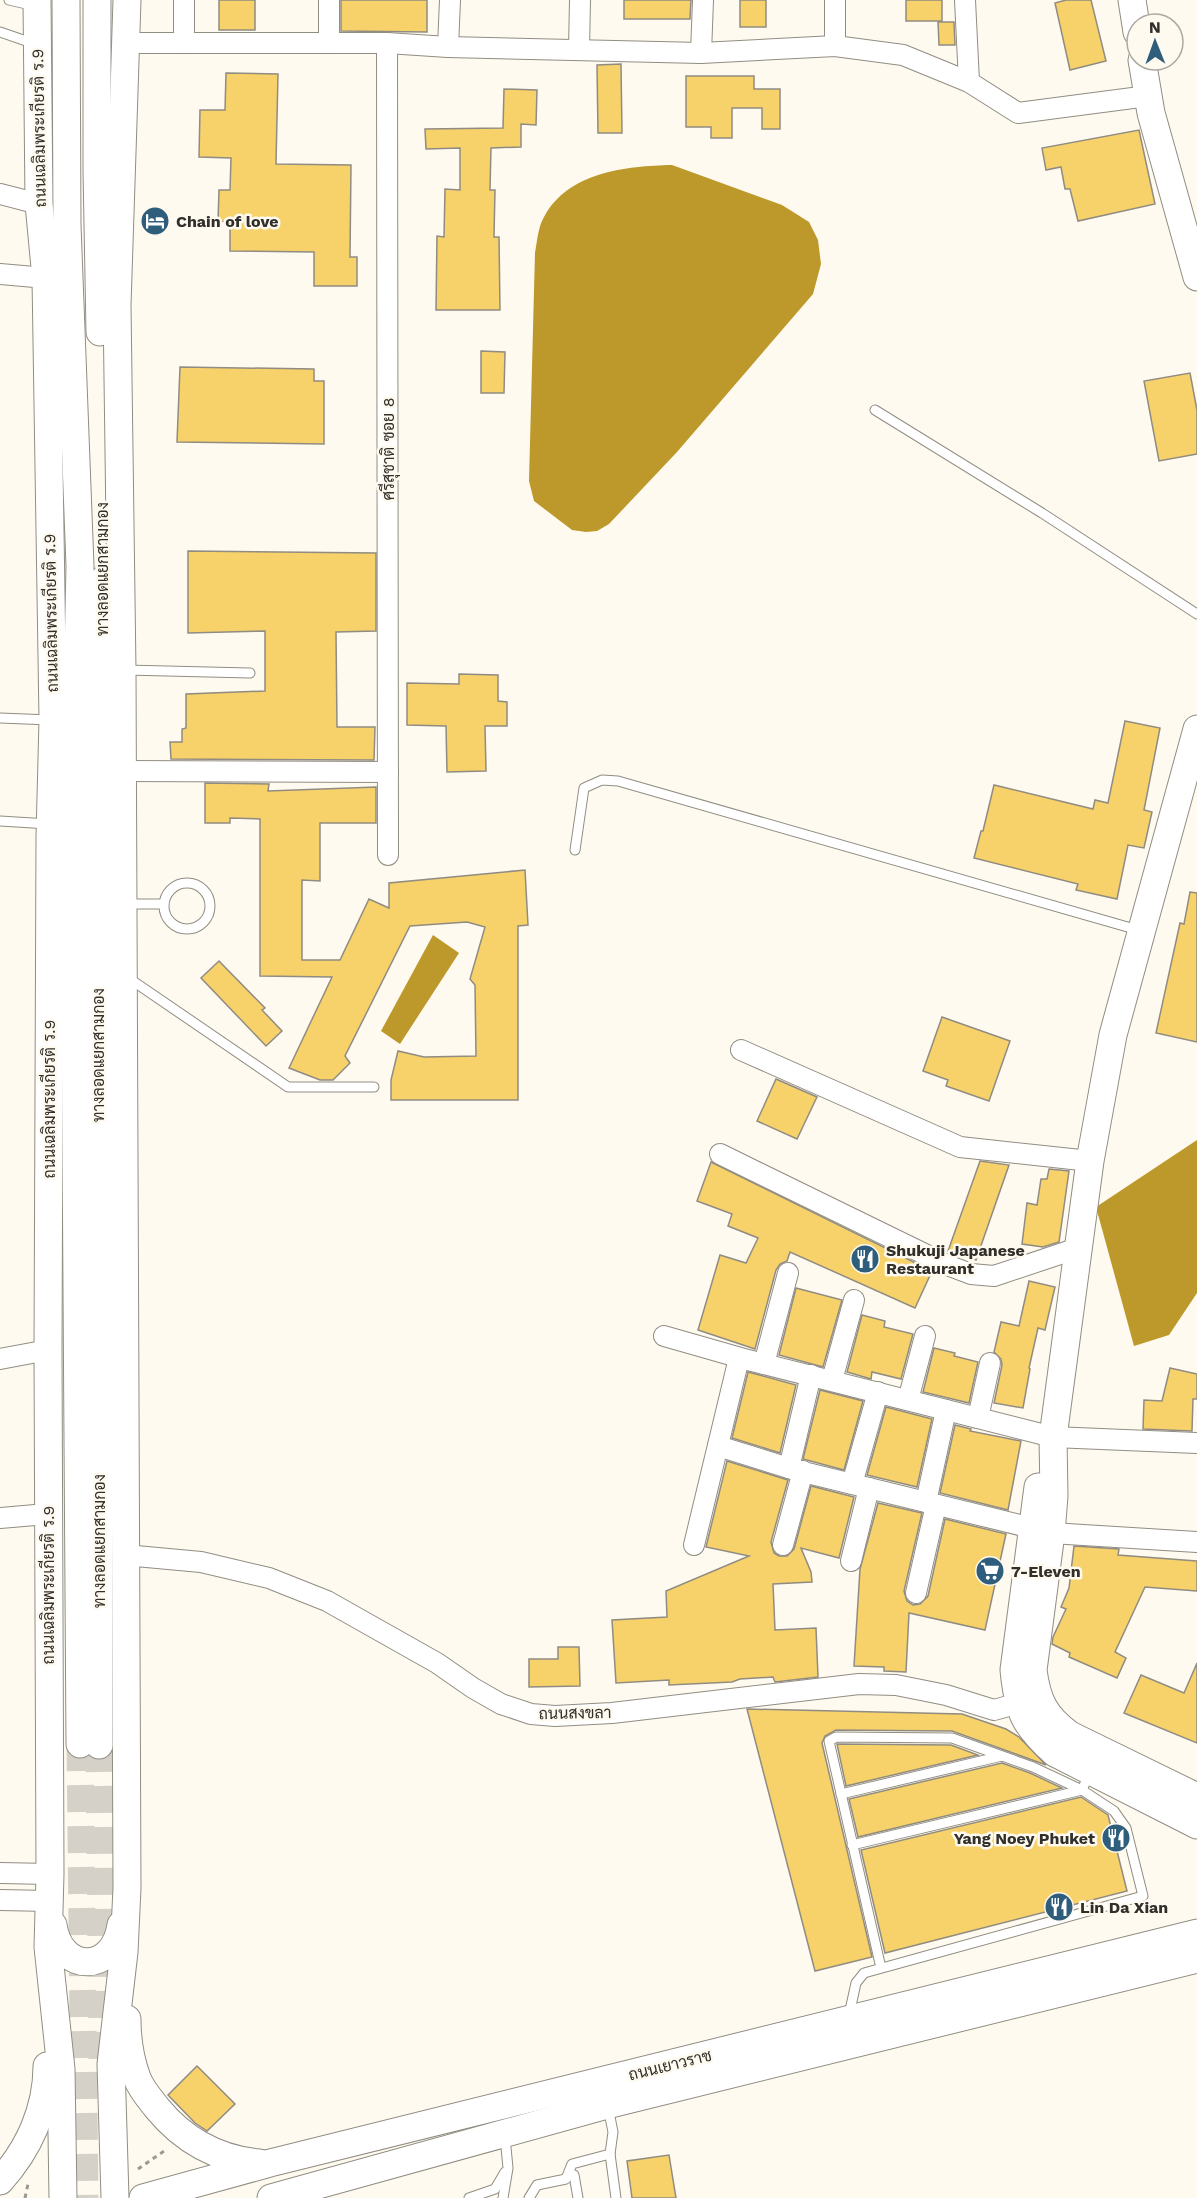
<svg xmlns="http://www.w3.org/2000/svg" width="1197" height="2198" viewBox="0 0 1197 2198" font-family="'Work Sans',Sarabun,sans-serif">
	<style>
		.water { fill: #bd982a }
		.building { fill: #f7d16a; stroke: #908c82; stroke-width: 1.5 }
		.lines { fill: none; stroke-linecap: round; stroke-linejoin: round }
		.secondary-tunnel { stroke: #d6d1c8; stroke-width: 27; stroke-dasharray: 27 14; stroke-linecap: butt }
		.lane-casing { stroke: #918d83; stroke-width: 11 }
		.street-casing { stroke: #918d83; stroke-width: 22 }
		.secondary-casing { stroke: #918d83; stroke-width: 29 }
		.path { stroke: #9b9890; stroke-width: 3; stroke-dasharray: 4.5 4.5; stroke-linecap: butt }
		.lane { stroke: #fff; stroke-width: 9 }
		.street { stroke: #fff; stroke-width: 20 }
		.secondary { stroke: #fff; stroke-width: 27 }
		.labels { text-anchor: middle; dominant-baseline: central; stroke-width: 5; stroke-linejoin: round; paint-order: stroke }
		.street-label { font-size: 16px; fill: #312f2b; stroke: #fffaef }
		.poi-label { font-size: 16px; font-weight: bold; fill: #312f2b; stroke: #fffaef; text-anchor: start }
	</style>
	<rect width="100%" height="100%" fill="#fffaef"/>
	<g class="water">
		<path d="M672,165l110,40 27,17 9,18 3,24 -8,30 -136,158 -68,72 -12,7 -11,1 -14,-2 -38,-29 -5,-20 6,-228c2,-11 3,-26 9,-36 24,-45 82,-51 128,-52z"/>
		<polygon points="433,935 459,953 400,1044 381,1031"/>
		<polygon points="1197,1140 1197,1293 1169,1335 1134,1346 1096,1207"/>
	</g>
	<g class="building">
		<rect x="219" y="0" width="36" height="30"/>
		<polygon points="341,0 427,0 427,32 341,31"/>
		<polygon points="624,0 691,0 690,19 624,19"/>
		<rect x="740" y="0" width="26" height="27"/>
		<rect x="906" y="0" width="36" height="21"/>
		<polygon points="1066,0 1091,0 1106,61 1070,70 1055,3"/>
		<polygon points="938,22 954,22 955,45 939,45"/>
		<polygon points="621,64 622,133 598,133 597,65"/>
		<polygon points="226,73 278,74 276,164 351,165 350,257 357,257 357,286 314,286 314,252 230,251 230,222 218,221 219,190 230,190 231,158 199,157 200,110 225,110"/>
		<polygon points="686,76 754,76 754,89 780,89 780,129 762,129 762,108 732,108 732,138 711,138 711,127 686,127"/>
		<polygon points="504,89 537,90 536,125 521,124 521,147 491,148 490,190 495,190 494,237 499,237 500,310 436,310 437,236 444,237 445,189 460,190 460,148 426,149 425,129 503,128"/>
		<polygon points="1139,130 1155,204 1078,221 1070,189 1065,189 1061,167 1046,170 1042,148"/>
		<polygon points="481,351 505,352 504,393 481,393"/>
		<polygon points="180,367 314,369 314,381 324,381 324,444 177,442"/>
		<polygon points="1190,373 1197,410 1197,454 1159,461 1144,381"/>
		<polygon points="188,551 376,553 376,631 336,632 337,727 375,727 374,760 171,759 170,742 182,742 182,729 186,728 186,694 265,691 265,631 188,633"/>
		<polygon points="459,674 498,675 498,701 507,702 507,726 485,726 486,771 447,772 446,726 407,725 407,683 459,684"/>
		<polygon points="1125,721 1160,728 1144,810 1152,812 1144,848 1128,845 1117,899 1076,890 1078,884 974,858 981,831 983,831 994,785 1093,809 1095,800 1108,803"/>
		<polygon points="205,783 269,784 268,791 376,787 376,823 320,823 320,881 302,880 302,960 340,960 369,899 389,908 389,883 525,870 528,925 518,926 518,1100 391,1100 391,1080 398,1051 424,1057 476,1056 475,985 470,979 485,927 467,922 410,926 345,1056 350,1063 333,1080 320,1080 289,1068 332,977 260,976 260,819 230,818 230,823 205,823"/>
		<polygon points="1190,892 1197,893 1197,1042 1156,1033 1180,923 1184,924"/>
		<polygon points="219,961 265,1008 262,1010 282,1031 266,1046 201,978"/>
		<polygon points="942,1017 1010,1041 989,1101 946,1086 948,1080 923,1071"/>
		<polygon points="776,1079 817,1097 797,1139 757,1121"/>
		<polygon points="980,1161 1009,1165 976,1260 948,1251"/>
		<polygon points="711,1162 932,1271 915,1308 790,1252 787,1261 780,1264 776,1270 755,1349 698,1330 720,1255 746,1263 758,1238 728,1226 732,1214 697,1201"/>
		<polygon points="1049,1169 1069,1171 1059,1242 1043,1247 1022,1244 1027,1203 1037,1205 1041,1179 1047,1179"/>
		<polygon points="1029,1281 1055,1287 1045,1330 1038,1328 1029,1368 1030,1369 1023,1408 994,1403 1002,1365 1001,1359 994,1352 1001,1322 1019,1326"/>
		<polygon points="796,1288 842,1300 823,1367 779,1355"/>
		<polygon points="862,1315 885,1321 884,1327 913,1334 901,1379 872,1372 871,1379 847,1372"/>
		<polygon points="934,1348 955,1353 954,1356 978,1362 969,1403 923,1392"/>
		<polygon points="1170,1368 1197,1374 1197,1399 1193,1399 1192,1431 1143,1429 1144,1400 1162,1401"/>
		<polygon points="748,1372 796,1385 780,1453 732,1438"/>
		<polygon points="820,1390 863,1401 844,1470 803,1459"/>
		<polygon points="886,1407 932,1419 917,1487 867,1475"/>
		<polygon points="955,1425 971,1429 970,1431 1021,1441 1008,1510 940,1493"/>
		<polygon points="727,1461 788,1480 771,1542 774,1553 779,1556 787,1556 794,1549 811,1486 854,1497 839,1558 801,1548 811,1572 812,1582 773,1584 775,1630 816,1628 818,1677 775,1682 773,1677 740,1679 732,1682 669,1685 669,1680 616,1683 612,1620 667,1617 666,1591 749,1556 706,1547"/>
		<polygon points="878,1503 922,1513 904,1591 907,1601 913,1605 920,1604 928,1596 945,1519 1006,1534 985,1630 909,1613 906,1672 884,1671 884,1667 854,1666 860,1569"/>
		<polygon points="1074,1546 1119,1549 1118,1555 1197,1561 1197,1591 1145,1587 1115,1652 1126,1658 1117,1678 1069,1657 1070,1653 1052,1644 1053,1637 1066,1609 1061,1607 1069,1588"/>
		<polygon points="558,1647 579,1647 580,1686 529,1687 529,1659 558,1659"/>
		<polygon points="1197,1663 1197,1743 1124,1713 1141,1675 1184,1693"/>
		<polygon points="747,1709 962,1714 1006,1729 1019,1737 1046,1765 952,1731 836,1730 825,1736 822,1743 872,1957 815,1971"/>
		<polygon points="837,1744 951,1745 978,1755 846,1786"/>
		<polygon points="1002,1763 1030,1773 1062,1788 858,1837 849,1799"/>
		<polygon points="1081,1797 1108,1815 1127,1891 885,1953 861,1850"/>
		<polygon points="197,2066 235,2104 207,2131 195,2123 168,2095"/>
		<polygon points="669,2155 676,2198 632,2198 627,2161"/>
	</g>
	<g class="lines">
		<g class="secondary-tunnel">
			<polyline points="80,1744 85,2198"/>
			<polyline points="99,1745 102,2059"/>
		</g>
		<g class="lane-casing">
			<g id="lane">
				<polyline points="9,0 35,6"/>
				<polyline points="0,32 35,44"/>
				<polyline points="875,410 1042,513 1197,614"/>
				<polyline points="125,670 250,673"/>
				<polyline points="0,718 50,720"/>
				<polyline points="0,821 49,824"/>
				<polyline points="575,850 584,788 602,780 618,781 1138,930"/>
				<circle cx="187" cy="906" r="23"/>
				<polyline points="124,904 163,904"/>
				<polyline points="127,977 288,1087 374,1087"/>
				<polyline points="841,1794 1002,1756"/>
				<polyline points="852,1845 1082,1790 1090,1772"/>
				<polyline points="849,2015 856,1983 864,1973 1143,1896 1126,1828 1114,1811 1082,1790 1033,1767 952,1738 836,1737 829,1741 881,1968"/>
				<polyline points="608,2107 613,2132 610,2154 616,2198"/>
				<polyline points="574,2175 578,2198"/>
				<polyline points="469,2198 495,2189 505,2172"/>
				<polyline points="503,2198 508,2168 505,2137"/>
				<polyline points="529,2198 537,2185 566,2179 572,2164 610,2154"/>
			</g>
		</g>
		<g class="street-casing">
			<g id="street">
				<polyline points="965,0 969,82"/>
				<polyline points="127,43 387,43 448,47 701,53 835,46 903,55 969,82 1018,113 1148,96"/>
				<polyline points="184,43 184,0"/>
				<polyline points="329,43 329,0"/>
				<polyline points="387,43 388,855"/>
				<polyline points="835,46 835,0"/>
				<polyline points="448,47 450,0"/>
				<polyline points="579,49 580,0"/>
				<polyline points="701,53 703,0"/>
				<polyline points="0,194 39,204"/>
				<polyline points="0,274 46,278"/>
				<polyline points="122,771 388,772"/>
				<polyline points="741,1050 960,1147 1090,1161"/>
				<polyline points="720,1154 947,1265 971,1274 994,1276 1078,1248"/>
				<polyline points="664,1336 748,1360 1053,1437 1197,1443"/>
				<polyline points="0,1359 48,1350"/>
				<polyline points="764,1364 788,1273"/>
				<polyline points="832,1380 854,1300"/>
				<polyline points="908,1400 925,1336"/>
				<polyline points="978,1418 990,1363"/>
				<polyline points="718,1446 795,1470 1032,1528"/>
				<polyline points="789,1468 811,1375"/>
				<polyline points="852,1484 878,1392"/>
				<polyline points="926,1502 946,1410"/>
				<polyline points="0,1518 47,1514"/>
				<polyline points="1051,1533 1197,1542"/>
				<polyline points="694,1545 739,1358"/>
				<polyline points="783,1545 803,1471"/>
				<polyline points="125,1555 201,1562 269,1578 327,1601 437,1663 473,1688 501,1704 531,1714 555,1716 612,1713 859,1684 896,1685 946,1695 994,1710 1019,1703"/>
				<polyline points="851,1561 869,1488"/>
				<polyline points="916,1593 936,1505"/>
				<polyline points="0,1873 50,1874"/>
				<polyline points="0,1900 49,1901"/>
			</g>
		</g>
		<g class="secondary-casing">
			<g id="secondary">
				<polyline points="37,0 39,204 46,278 53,720 50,836 48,1350 50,1874 48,1947 61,2069 63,2198"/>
				<polyline points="66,0 67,225 80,566 74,837 80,1744"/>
				<polyline points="97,0 97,170 100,332"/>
				<polyline points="1132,0 1137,32"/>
				<polyline points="1142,60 1151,113 1197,277"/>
				<path d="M1197,729l-84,306 -23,126 -37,276 1,59 -3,37 -18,137c4,31 12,47 37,65l127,62"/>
				<path d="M1038,1487l-24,183c4,42 10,55 41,83l142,72"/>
				<polyline points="99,1745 98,837 103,580"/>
				<path d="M53,1925c7,49 61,49 68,0"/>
				<path d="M127,2019c0,20 3,40 10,59 4,11 13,21 20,30 27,33 60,51 102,55"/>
				<path d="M0,2181c29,-32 47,-72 47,-115"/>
				<polyline points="115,2198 111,2064 124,1952 127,1888 122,670 117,305 127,0"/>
				<polyline points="143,2198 270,2163 1197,1933"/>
				<polyline points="271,2198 607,2105 1197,1959"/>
			</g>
		</g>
		<g class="path">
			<polyline points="138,2169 167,2149"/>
			<polyline points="25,2198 28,2184"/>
		</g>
		<use href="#lane" class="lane"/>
		<use href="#street" class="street"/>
		<use href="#secondary" class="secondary"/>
	</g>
	<defs>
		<g id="hotel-disc" transform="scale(1.5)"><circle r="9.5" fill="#2e5e7c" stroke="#fffaef"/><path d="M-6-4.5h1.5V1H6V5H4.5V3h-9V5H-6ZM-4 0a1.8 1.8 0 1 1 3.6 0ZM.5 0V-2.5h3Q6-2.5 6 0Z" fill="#fff"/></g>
		<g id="restaurant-disc" transform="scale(1.5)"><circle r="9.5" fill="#2e5e7c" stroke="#fffaef"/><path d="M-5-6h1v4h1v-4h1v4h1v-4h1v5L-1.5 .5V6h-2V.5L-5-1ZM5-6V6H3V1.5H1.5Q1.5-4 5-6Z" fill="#fff"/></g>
		<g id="supermarket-disc" transform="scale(1.5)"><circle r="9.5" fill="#2e5e7c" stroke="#fffaef"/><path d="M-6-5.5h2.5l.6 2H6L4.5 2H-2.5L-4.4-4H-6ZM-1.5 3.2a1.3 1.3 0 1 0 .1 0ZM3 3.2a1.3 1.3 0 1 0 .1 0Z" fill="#fff"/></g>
	</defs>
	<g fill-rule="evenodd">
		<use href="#hotel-disc" x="155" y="221"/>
		<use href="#restaurant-disc" x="865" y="1259"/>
		<use href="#supermarket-disc" x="990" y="1571"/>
		<use href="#restaurant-disc" x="1116" y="1838"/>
		<use href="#restaurant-disc" x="1059" y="1907"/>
	</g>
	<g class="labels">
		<g class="street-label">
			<text transform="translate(39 128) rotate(-91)">ถนนเฉลิมพระเกียรติ ร.9</text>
			<text transform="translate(388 449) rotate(-90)">ศรีสุชาติ ซอย 8</text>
			<text transform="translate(102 569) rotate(-90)">ทางลอดแยกสามกอง</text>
			<text transform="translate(51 613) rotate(-91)">ถนนเฉลิมพระเกียรติ ร.9</text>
			<text transform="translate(98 1055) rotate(-90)">ทางลอดแยกสามกอง</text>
			<text transform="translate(49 1099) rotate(-90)">ถนนเฉลิมพระเกียรติ ร.9</text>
			<text transform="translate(99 1541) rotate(-90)">ทางลอดแยกสามกอง</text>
			<text transform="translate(48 1585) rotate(-90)">ถนนเฉลิมพระเกียรติ ร.9</text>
			<text transform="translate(575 1713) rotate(-1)">ถนนสงขลา</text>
			<text transform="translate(670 2065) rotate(-14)">ถนนเยาวราช</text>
		</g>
		<g class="poi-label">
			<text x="176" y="221">Chain of love</text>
			<text x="886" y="1250">Shukuji Japanese<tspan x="886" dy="18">Restaurant</tspan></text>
			<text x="1011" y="1571">7-Eleven</text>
			<text x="1095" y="1838" text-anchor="end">Yang Noey Phuket</text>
			<text x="1080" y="1907">Lin Da Xian</text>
		</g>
	</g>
	<g transform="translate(1155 42) rotate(359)"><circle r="28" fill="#fffaef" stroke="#ada9a1" stroke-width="1.5"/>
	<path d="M0-4.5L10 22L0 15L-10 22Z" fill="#2e5e7c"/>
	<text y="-9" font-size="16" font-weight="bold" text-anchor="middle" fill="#312f2b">N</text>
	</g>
</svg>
